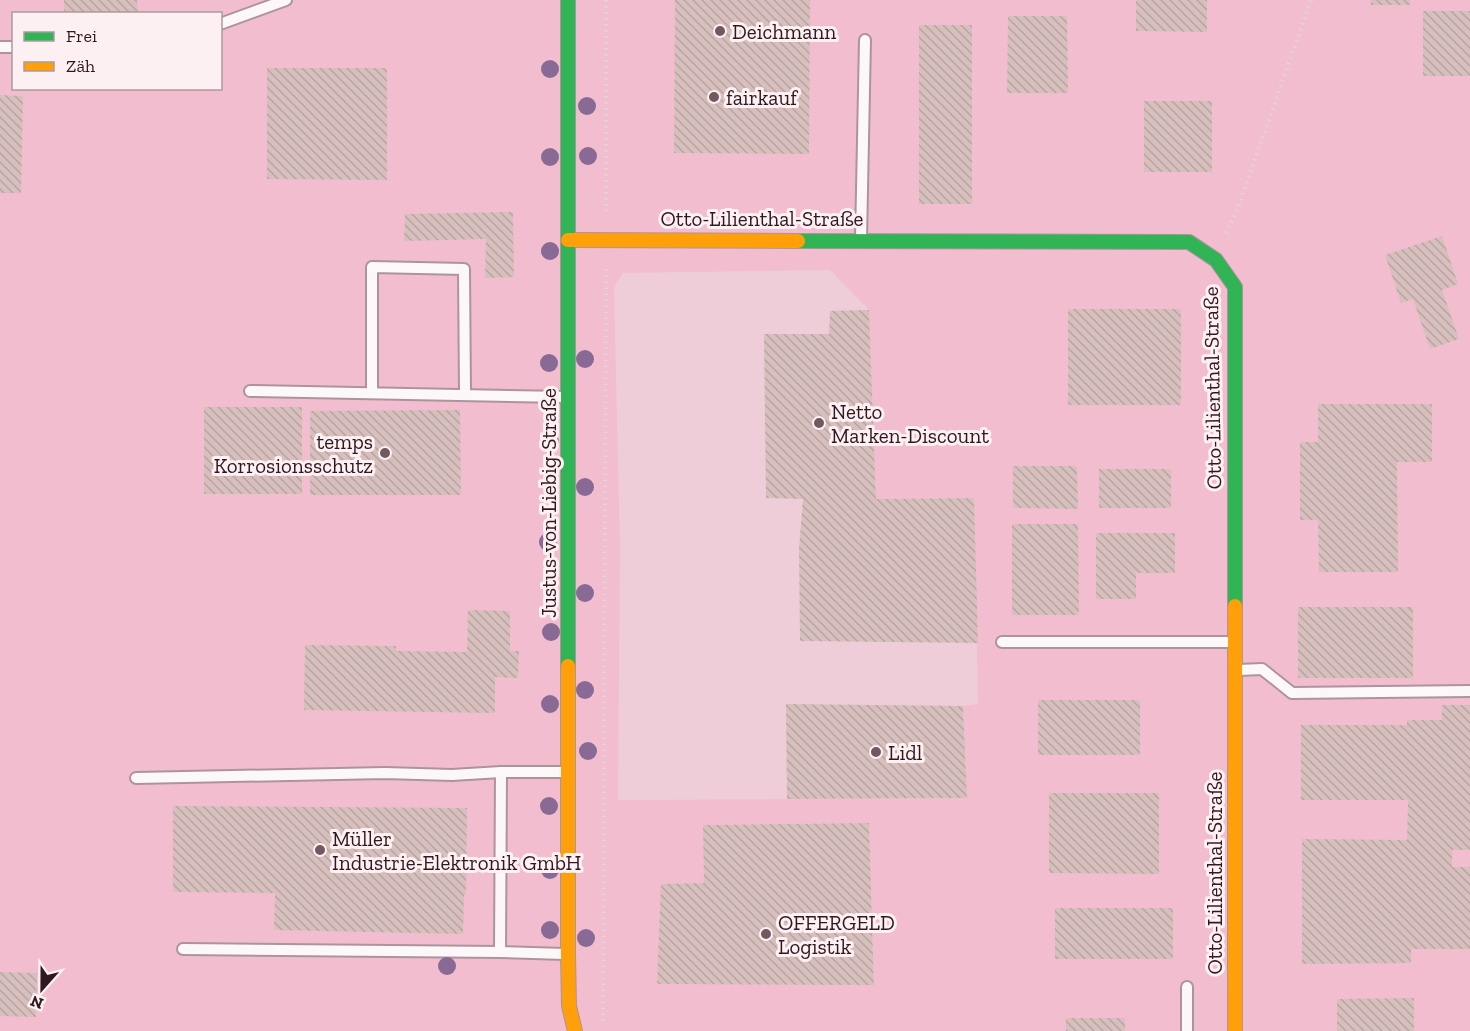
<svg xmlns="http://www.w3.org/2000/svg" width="1470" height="1031" viewBox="0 0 1470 1031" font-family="'Zilla Slab',serif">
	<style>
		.built { fill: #f2becf; fill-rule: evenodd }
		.building { fill: url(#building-back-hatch) }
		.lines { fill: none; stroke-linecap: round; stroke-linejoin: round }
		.lane-casing { stroke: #ad949c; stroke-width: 14 }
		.fast-casing { stroke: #ad949c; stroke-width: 16 }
		.slow-casing { stroke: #ad949c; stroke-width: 16 }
		.path { stroke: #e0d5d9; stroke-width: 4; stroke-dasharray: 1.5 4.5; stroke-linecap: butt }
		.lane { stroke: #fcf8f9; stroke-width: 10 }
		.fast { stroke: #30b455; stroke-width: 14 }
		.slow { stroke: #ff9f0a; stroke-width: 14 }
		.tree { fill: #886a95 }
		.poi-dot { fill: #725861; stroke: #fdf0f3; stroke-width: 2 }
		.labels { text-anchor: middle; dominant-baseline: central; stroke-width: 6; stroke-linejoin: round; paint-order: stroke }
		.poi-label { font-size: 21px; fill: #2f1921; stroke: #fdf0f3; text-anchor: start }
		.street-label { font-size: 21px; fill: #2f1921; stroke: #fdf0f3 }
	</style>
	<defs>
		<pattern id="building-back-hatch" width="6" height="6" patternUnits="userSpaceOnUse" patternTransform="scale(1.5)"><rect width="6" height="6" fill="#d7bfbd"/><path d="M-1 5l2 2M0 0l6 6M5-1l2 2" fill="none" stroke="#b9a4a2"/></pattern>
	</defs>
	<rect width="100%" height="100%" fill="#eecdd8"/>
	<path class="built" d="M0,0h1470v1031h-1470zM14,14h206v74h-206zM675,58h134v96l-134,-1zM830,270l39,40 7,189 98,-1 4,206 -15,2 4,92 -349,2 2,-252 -6,-261 9,-14zM869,823l5,162 -170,-102v-58z"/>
	<g class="building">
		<polygon points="64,0 137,0 138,14 64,14"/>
		<polygon points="675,0 810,0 809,154 674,153"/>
		<polygon points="1136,0 1207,0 1207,32 1136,31"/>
		<rect x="1371" y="0" width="39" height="5"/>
		<rect x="1423" y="11" width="47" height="65"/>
		<polygon points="1008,16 1067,16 1068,93 1007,93"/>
		<rect x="919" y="25" width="53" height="179"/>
		<polygon points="267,68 387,68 387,180 267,179"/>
		<polygon points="0,95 23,96 21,193 0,193"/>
		<rect x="1144" y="101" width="68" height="71"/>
		<polygon points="513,212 514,277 485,278 486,239 404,241 405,214"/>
		<polygon points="1442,236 1458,284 1442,290 1459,339 1430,349 1413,299 1401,303 1385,255"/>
		<rect x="1068" y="309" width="113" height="96"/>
		<polygon points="869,310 876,499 974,498 978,643 800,641 799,549 803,499 766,498 764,334 829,334 830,311"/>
		<polygon points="1318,404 1432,404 1432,462 1397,462 1398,572 1319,572 1318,520 1300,520 1300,442 1318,442"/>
		<rect x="204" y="407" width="98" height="87"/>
		<polygon points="460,410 461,495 310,495 310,411"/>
		<polygon points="1013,466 1077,466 1078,509 1013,508"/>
		<rect x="1099" y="469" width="72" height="39"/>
		<polygon points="1012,524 1078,524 1079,615 1012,615"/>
		<polygon points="1096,533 1175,533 1175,573 1136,573 1136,599 1096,599"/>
		<rect x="1298" y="607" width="115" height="71"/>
		<polygon points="468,610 510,611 510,651 519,651 518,678 495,677 495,713 304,710 305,645 396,646 396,651 467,652"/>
		<rect x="1038" y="700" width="102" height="55"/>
		<polygon points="786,704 963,706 967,798 787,799"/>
		<polygon points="1442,705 1470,705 1470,850 1452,850 1452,867 1470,867 1470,949 1411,949 1411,963 1302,964 1302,839 1407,840 1408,800 1301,800 1301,725 1407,725 1407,720 1442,720"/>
		<polygon points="1049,793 1159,793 1159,874 1049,873"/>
		<polygon points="173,806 467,808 466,895 464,895 463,934 274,930 275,893 173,892"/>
		<polygon points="869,823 874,985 657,984 661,884 704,883 703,825"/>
		<rect x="1055" y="908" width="118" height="51"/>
		<polygon points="0,972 37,973 36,1017 0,1016"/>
		<polygon points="1414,998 1414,1031 1337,1031 1337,999"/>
		<rect x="1066" y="1018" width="59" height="13"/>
	</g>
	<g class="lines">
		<g class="lane-casing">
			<g id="lane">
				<polyline points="220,24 286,0"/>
				<polyline points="0,47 14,47"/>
				<polyline points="861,239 865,40"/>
				<polyline points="250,391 565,397"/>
				<polyline points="372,393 372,267 464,269 465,393"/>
				<polyline points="1002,642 1232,642"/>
				<polyline points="1239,670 1262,669 1292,693 1470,691"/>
				<polyline points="565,772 501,772 500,952 565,954"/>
				<polyline points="136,778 385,773 452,775 501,772"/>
				<polyline points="183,949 500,952"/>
				<polyline points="1187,987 1187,1031"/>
			</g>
		</g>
		<g class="fast-casing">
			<g id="fast">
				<polyline points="568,0 568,666"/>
				<polyline points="798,241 1189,242 1216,260 1235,287 1235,606"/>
			</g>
		</g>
		<g class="slow-casing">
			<g id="slow">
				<polyline points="568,240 798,241"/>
				<polyline points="1235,606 1235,1031"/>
				<polyline points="568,666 568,954 569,1006 575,1031"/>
			</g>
		</g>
		<g class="path">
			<polyline points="606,0 606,211"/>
			<polyline points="1226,233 1239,205 1311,0"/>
			<polyline points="603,1021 606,267"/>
		</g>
		<use href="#lane" class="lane"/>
		<use href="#fast" class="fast"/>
		<use href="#slow" class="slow"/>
	</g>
	<g class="tree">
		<circle cx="550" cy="69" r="9"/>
		<circle cx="587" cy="106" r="9"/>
		<circle cx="588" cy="156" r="9"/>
		<circle cx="550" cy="157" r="9"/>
		<circle cx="550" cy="251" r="9"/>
		<circle cx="585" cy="359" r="9"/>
		<circle cx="549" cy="363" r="9"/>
		<circle cx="550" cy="442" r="9"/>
		<circle cx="585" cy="487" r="9"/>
		<circle cx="548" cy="542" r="9"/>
		<circle cx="585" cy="593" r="9"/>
		<circle cx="551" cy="632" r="9"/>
		<circle cx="585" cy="690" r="9"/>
		<circle cx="550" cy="704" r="9"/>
		<circle cx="588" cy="751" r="9"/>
		<circle cx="549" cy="806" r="9"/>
		<circle cx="550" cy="870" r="9"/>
		<circle cx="550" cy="930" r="9"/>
		<circle cx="586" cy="938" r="9"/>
		<circle cx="447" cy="966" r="9"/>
	</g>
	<g class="poi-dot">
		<circle cx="720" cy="31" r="6"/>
		<circle cx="714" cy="97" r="6"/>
		<circle cx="819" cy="423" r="6"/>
		<circle cx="385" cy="453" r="6"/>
		<circle cx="876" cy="752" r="6"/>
		<circle cx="320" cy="850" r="6"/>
		<circle cx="766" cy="934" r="6"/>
	</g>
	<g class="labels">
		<g class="poi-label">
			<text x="732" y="31">Deichmann</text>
			<text x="726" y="97">fairkauf</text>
			<text x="831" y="411">Netto<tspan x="831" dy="24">Marken-Discount</tspan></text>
			<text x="373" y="441" text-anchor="end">temps<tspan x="373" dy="24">Korrosionsschutz</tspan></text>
			<text x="888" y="752">Lidl</text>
			<text x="332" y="838">Müller<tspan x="332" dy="24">Industrie-Elektronik GmbH</tspan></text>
			<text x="778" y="922">OFFERGELD<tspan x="778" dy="24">Logistik</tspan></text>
		</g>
		<g class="street-label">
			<text x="762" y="218">Otto-Lilienthal-Straße</text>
			<text transform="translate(1212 388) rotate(-91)">Otto-Lilienthal-Straße</text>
			<text transform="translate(548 503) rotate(-90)">Justus-von-Liebig-Straße</text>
			<text transform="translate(1214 873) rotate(-90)">Otto-Lilienthal-Straße</text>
		</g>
	</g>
	<rect x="12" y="12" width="210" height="78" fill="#fdf0f3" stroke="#ab9a9f" stroke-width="1.5"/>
	<rect x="24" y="32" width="30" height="9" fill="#30b455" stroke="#ab9a9f" stroke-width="1.5"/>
	<text x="66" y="42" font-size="18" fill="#2f1921">Frei</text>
	<rect x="24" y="62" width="30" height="9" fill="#ff9f0a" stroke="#ab9a9f" stroke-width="1.5"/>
	<text x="66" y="72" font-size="18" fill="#2f1921">Zäh</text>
	<g transform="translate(42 989) rotate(201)" stroke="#fdf0f3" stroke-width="4.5" paint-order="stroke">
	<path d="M0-4.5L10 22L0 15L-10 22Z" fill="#2f1921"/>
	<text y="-9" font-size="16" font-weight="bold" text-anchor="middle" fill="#2f1921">N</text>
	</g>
</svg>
